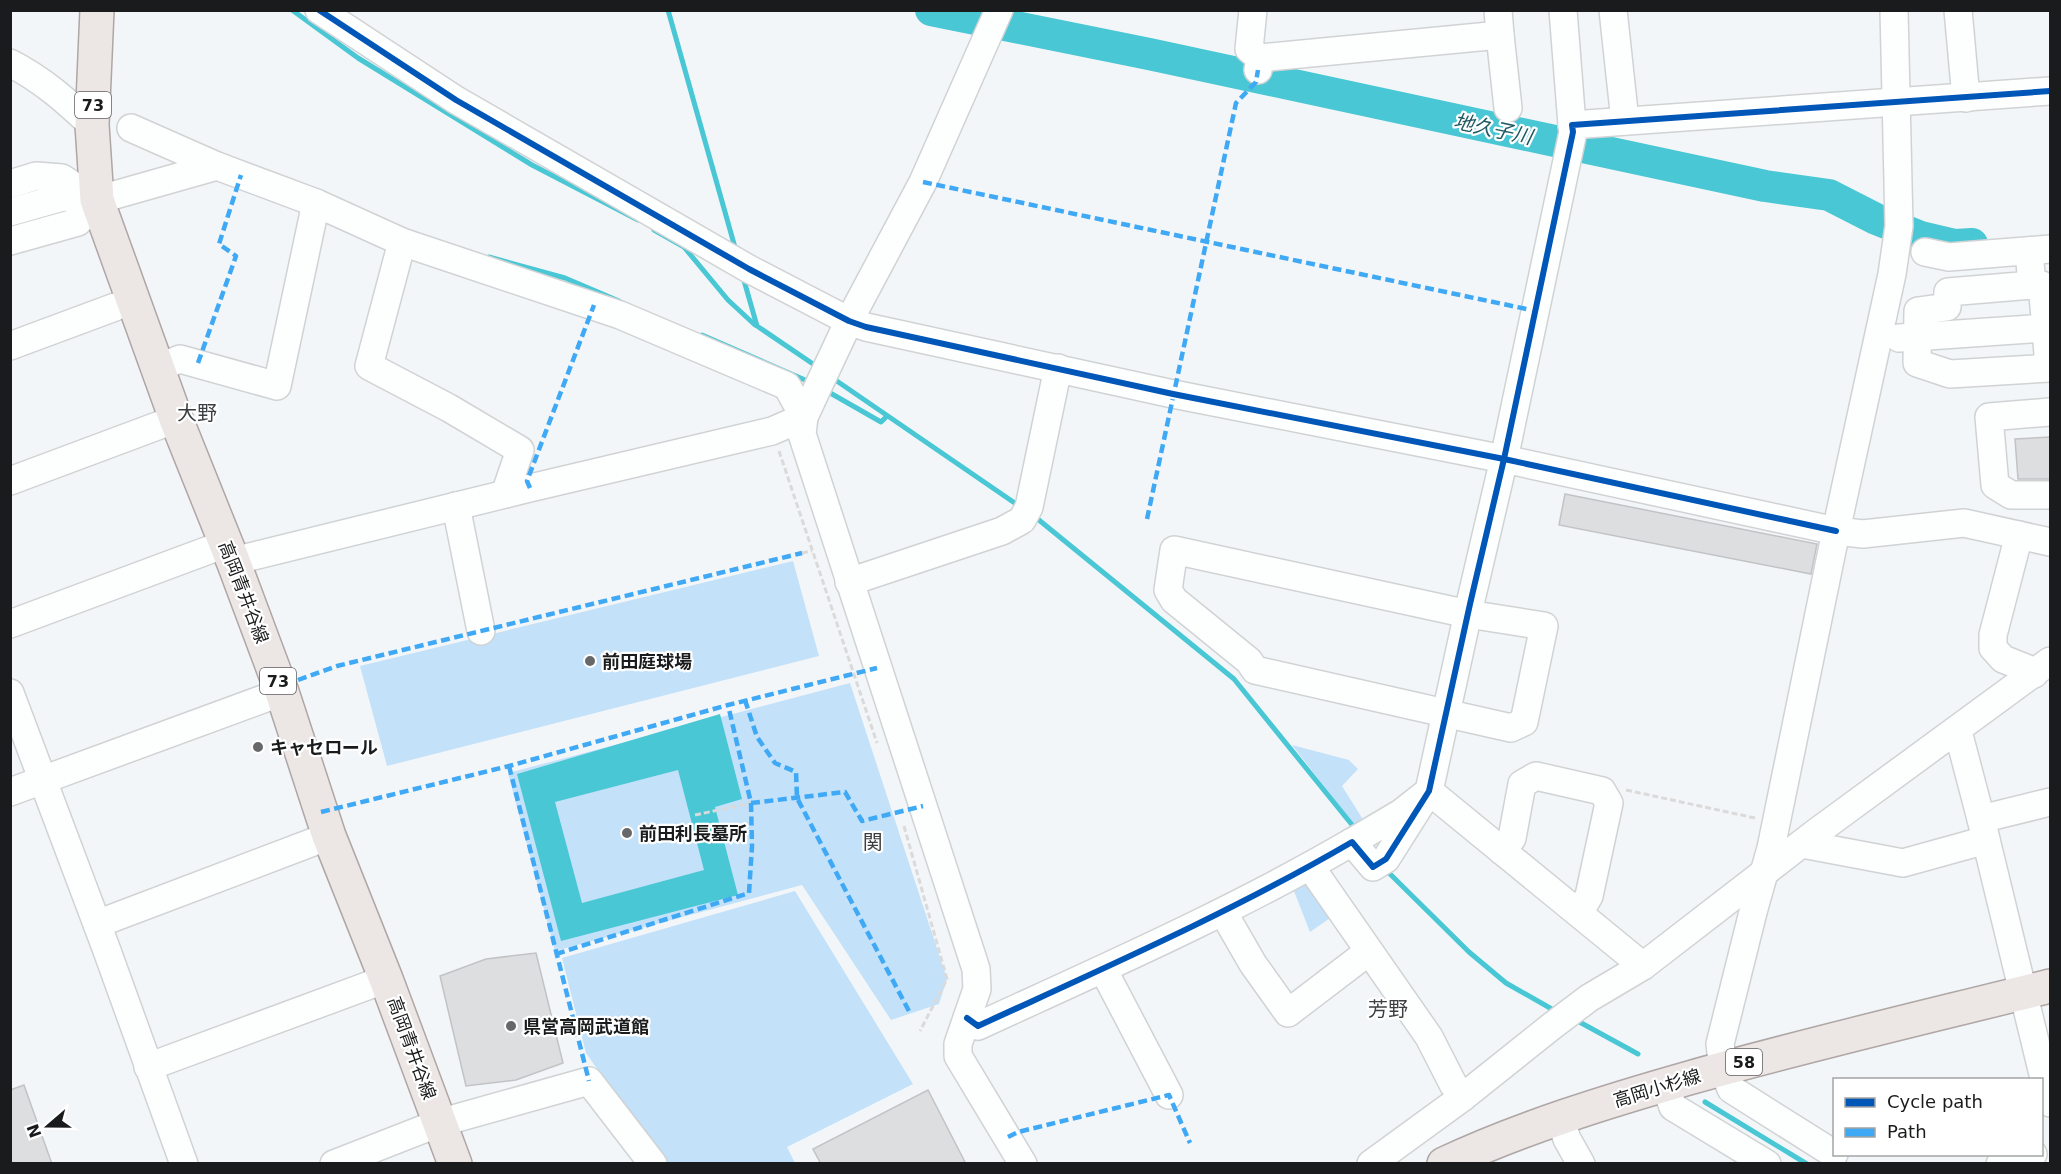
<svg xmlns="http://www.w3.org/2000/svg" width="2061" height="1174" viewBox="0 0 2061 1174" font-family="'DejaVu Sans','Noto Sans JP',sans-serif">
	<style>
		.green { fill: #c3e1f9 }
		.water { fill: #49c7d5; fill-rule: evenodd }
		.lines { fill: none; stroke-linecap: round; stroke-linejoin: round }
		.stream { stroke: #49c7d5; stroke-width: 5 }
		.river { stroke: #49c7d5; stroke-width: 32 }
		.building { fill: #dcdee0; stroke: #c1c3c5; stroke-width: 1.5 }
		.minor-casing { stroke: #d0d3d4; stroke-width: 30 }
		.major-casing { stroke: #afa6a6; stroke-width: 36 }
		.path { stroke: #dadada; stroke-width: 3; stroke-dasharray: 6 3; stroke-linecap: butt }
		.minor { stroke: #fdfefe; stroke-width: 27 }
		.major { stroke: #ece6e5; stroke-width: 33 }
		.quiet { stroke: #3fa9f5; stroke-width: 4.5; stroke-dasharray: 9 4.5; stroke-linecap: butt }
		.cycleway-casing { stroke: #fff; stroke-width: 10 }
		.cycleway { stroke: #0057b8; stroke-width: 6 }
		.poi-dot { fill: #666869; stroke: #fff; stroke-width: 2 }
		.labels { text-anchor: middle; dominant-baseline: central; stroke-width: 4.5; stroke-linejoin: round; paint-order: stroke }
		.shield { fill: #fff; stroke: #5f5f60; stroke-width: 1.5 }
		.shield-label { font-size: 16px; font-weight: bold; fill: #1a1b1c }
		.street-label { font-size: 18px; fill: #1a1b1c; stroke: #fff }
		.poi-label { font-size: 18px; font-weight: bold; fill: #1a1b1c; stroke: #fff; text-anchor: start }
		.water-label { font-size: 20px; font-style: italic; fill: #205a62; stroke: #fff }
		.neighbourhood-label { font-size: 20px; fill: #3c3f42; stroke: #fff }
	</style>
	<rect width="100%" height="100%" fill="#f3f6f8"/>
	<g class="green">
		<polygon points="793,561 819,656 387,766 360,666"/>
		<polygon points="850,683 947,979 939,1004 891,1020 802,885 555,951 508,773"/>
		<polygon points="1292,745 1349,760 1358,769 1342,786 1362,818 1355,826"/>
		<polygon points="1304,880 1333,916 1310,932 1292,886"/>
		<polygon points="795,891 913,1084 787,1147 795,1163 663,1163 586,1053 562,958"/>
	</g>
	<path class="water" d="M720,714l22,85 -27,8 23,88 -177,46 -44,-167zM678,770l26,100 -122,33 -27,-101z"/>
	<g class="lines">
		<g class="stream">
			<polyline points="292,10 358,58 532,165 638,220"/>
			<polyline points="668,10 736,251"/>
			<polyline points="654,230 684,247 728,300 755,325"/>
			<polyline points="489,257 565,278 619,301"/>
			<polyline points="743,277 757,326 819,368"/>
			<polyline points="702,335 812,383"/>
			<polyline points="831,377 1022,508"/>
			<polyline points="825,390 881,422 887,416"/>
			<polyline points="1034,516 1234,679 1357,831"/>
			<polyline points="1385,869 1469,952 1506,983 1557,1012"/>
			<polyline points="1574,1019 1638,1054"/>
			<polyline points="1705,1102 1807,1164"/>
		</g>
		<polyline class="river" points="931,10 1149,54 1765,186 1829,195 1876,219 1921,237 1955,245 1972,244"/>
	</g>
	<g class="building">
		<polygon points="2050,437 2050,479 2018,479 2015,439"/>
		<polygon points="1565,494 1817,544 1811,574 1559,525"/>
		<polygon points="536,953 563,1063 516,1080 466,1086 440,976 486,959"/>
		<polygon points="24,1085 52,1164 10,1164 10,1090"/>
		<polygon points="928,1090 966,1164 821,1164 813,1149"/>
	</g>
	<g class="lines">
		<g class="minor-casing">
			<g id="minor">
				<polyline points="319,10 456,100 749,269 849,321 866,327 1173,394 1504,459 1836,531 1863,534 1964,523 2050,542"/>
				<polyline points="999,10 923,182 849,321 817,389 804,417 802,434 976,969 977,989 958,1044 958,1056 1023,1164"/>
				<polyline points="1253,10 1249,49 1260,58 1258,70"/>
				<polyline points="1563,10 1572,125"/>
				<polyline points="1613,10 1625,121"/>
				<polyline points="1958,10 1966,98"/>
				<polyline points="1500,35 1508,108"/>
				<polyline points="1260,58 1500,35 1498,10"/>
				<path d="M10,63c33,17 55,37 82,62"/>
				<polyline points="131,128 217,166"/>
				<polyline points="10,184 36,176 62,178 90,196"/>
				<polyline points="10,212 63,197 97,200 217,166 316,203 402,242 620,315 787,386 804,417"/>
				<polyline points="10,241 78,222 97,200"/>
				<polyline points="402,242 369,366 449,408 520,450 505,494"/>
				<polyline points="2029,251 2032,285 1948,292 1947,307 1918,311 1917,363 1950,374 2049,368 2046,328"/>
				<polyline points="1925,252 1949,257 2050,249"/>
				<polyline points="1899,338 2046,328 2042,285"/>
				<polyline points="10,346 115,307"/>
				<polyline points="157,368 180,359 277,386 316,203"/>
				<polyline points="2050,412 1989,417 1995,485 2011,495 2050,495"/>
				<polyline points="10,481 176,419"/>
				<polyline points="456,506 481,631"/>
				<polyline points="2019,535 1993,635 1993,648 2003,659 2028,669 2034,674"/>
				<polygon points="1174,550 1468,614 1544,626 1524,722 1511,728 1255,670 1249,661 1174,600 1168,590"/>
				<polyline points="233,561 530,488 772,431 804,417"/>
				<polyline points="849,582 1002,531 1022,520 1029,507 1058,368"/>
				<polyline points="10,624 225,544"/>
				<polyline points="10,693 106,948 184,1164"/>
				<polyline points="1955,733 1960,739 1981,819 2050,1103"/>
				<polyline points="10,792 282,692"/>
				<polyline points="1981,819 2050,802"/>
				<polyline points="1352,842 1401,813 1429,791 1643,966"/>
				<polyline points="1802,844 1903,863 1986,840"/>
				<polyline points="1502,851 1512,838 1522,784 1536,776 1602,791 1609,803 1589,896 1579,913"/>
				<polyline points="1310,866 1429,1037 1453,1084 1463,1097"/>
				<polyline points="1223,912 1253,964 1288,1013 1368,952"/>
				<polyline points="97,924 329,836"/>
				<polyline points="1103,969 1169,1095"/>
				<path d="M967,1018l11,8c126,-58 254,-114 374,-184l21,25 13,-8 43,-68 41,-187 34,-145 69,-327 -1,-7 478,-34"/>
				<polyline points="148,1067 386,979"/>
				<polyline points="1665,1085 1673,1107 1767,1164"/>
				<polyline points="1560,1118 1567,1139 1581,1164"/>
				<polyline points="1834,1154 1731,1089 1723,1068 1720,1044 1753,912 1771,848 1836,531 1892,274 1899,226 1894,10"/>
				<polyline points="334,1164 439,1123 589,1081 653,1164"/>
				<polyline points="1371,1164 1463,1097 1552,1026 1589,998 1643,966 1814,834 2050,661"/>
				<polyline points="2000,1164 2033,1154"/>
			</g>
		</g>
		<g class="major-casing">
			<g id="major">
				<polyline points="97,10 92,125 97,200 176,419 233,561 282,692 329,836 386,979 455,1164"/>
				<path d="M1444,1164c77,-36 164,-63 245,-86 120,-34 241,-62 361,-92"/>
			</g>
		</g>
		<g class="path">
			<polyline points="779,451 877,743"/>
			<polyline points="802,553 812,551"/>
			<polyline points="1626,790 1755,818"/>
			<polyline points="695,815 751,803"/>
			<polyline points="904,826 947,979 920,1031"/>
		</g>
		<use href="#minor" class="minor"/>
		<use href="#major" class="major"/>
		<g class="quiet">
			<polyline points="923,182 1536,311"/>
			<polyline points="198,363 236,256 219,244 241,175"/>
			<polyline points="530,488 527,481 594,305"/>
			<polyline points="1147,519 1236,103 1256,82 1258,70"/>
			<polyline points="298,680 337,666 802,553"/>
			<polyline points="745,700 757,737 775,763 796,772 797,798 911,1015"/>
			<polyline points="509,766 589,1081"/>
			<polyline points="751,803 845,792 862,821 923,806"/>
			<polyline points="321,812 509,766 728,705 877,668"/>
			<polyline points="556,954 749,893 752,846 751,803 728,705"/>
			<polyline points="1008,1137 1018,1132 1169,1095 1190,1143"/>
		</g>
		<g class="cycleway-casing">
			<g id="cycleway">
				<polyline points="319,10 456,100 749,269 849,321 866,327 1173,394 1504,459 1836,531"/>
				<path d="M967,1018l11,8c126,-58 254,-114 374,-184l21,25 13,-8 43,-68 41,-187 34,-145 69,-327 -1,-7 478,-34"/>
			</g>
		</g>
		<use href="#cycleway" class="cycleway"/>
	</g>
	<g class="poi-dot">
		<circle cx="590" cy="661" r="6"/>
		<circle cx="258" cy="747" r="6"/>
		<circle cx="627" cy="833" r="6"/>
		<circle cx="511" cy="1026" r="6"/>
	</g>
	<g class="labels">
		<g class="shield">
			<rect x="75" y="92" width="36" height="26" rx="4.5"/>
			<rect x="260" y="668" width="36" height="26" rx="4.5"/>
			<rect x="1726" y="1049" width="36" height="26" rx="4.5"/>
		</g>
		<g class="shield-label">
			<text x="93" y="105">73</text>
			<text x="278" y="681">73</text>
			<text x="1744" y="1062">58</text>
		</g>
		<g class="street-label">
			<text transform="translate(244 592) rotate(69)">高岡青井谷線</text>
			<text transform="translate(412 1048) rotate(70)">高岡青井谷線</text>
			<text transform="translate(1657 1088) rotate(-17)">高岡小杉線</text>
		</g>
		<g class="poi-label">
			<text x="602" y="661">前田庭球場</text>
			<text x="270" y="747">キャセロール</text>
			<text x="639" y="833">前田利長墓所</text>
			<text x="523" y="1026">県営高岡武道館</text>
		</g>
		<g class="water-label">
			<text transform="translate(1493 129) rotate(12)">地久子川</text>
		</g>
		<g class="neighbourhood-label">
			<text x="197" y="413">大野</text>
			<text x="873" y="842">関</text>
			<text x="1388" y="1009">芳野</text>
		</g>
	</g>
	<rect width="2061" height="1174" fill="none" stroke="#1a1b1c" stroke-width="24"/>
	<rect x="1833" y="1078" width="210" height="78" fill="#ffffff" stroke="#a3a4a4" stroke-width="1.5"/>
	<rect x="1845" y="1098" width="30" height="9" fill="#0057b8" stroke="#a3a4a4" stroke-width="1.5"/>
	<text x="1887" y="1108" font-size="18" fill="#1a1b1c">Cycle path</text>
	<rect x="1845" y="1128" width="30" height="9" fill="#3fa9f5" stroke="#a3a4a4" stroke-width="1.5"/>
	<text x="1887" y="1138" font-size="18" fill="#1a1b1c">Path</text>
	<g transform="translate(48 1126) rotate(250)" stroke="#ffffff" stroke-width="4.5" paint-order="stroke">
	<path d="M0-4.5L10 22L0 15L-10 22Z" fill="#1a1b1c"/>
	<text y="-9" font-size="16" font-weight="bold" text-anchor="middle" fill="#1a1b1c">N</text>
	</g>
</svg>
